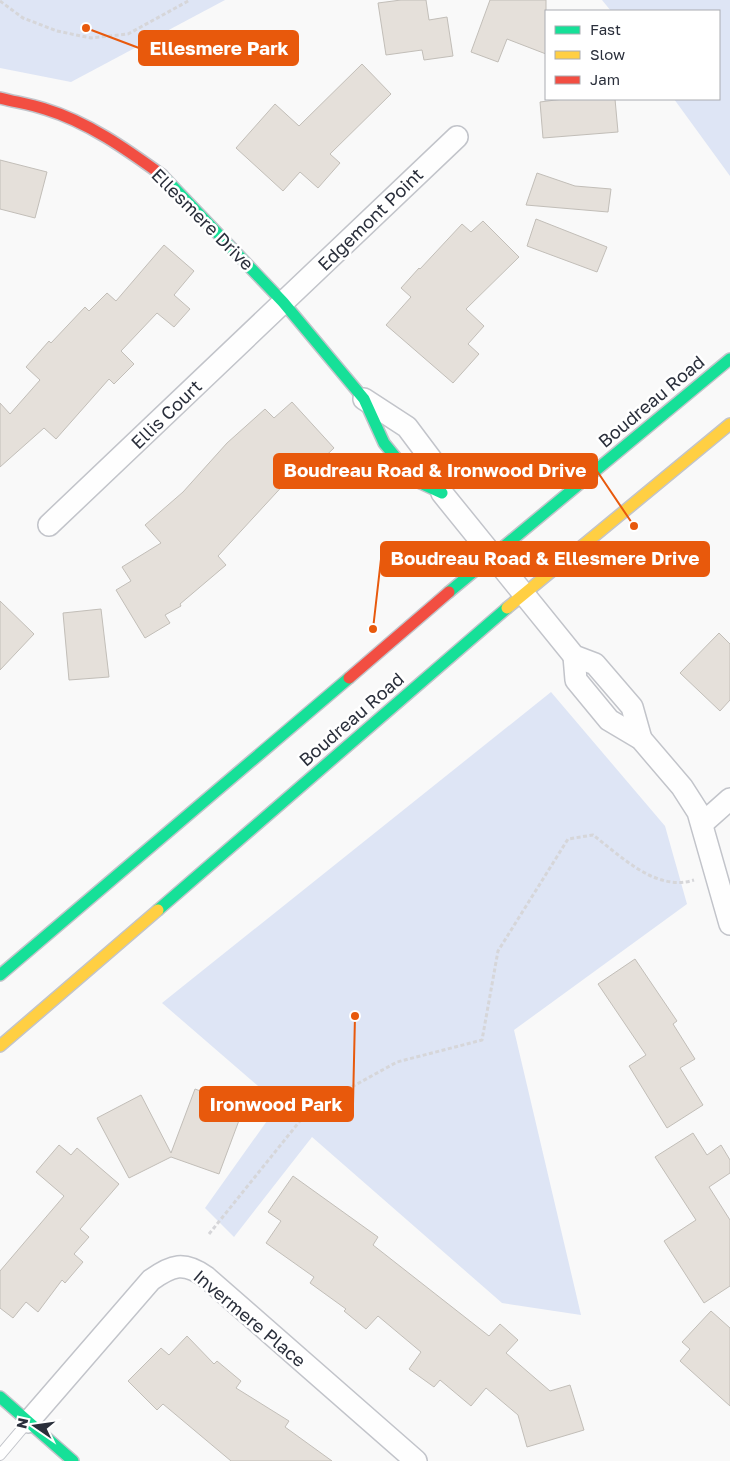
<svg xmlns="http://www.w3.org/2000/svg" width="730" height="1461" viewBox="0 0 730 1461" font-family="'Golos Text',sans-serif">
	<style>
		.green { fill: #dee5f5 }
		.building { fill: #e5e0da; stroke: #c2beb8 }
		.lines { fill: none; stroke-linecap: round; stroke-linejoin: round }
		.lane-casing { stroke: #c2c4ca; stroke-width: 12 }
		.street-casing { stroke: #c2c4ca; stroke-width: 24 }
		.fast-casing { stroke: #c2c4ca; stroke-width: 14 }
		.slow-casing { stroke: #c2c4ca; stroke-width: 14 }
		.jam-casing { stroke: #c2c4ca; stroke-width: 14 }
		.path { stroke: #d6d6d9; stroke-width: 3; stroke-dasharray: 4 2.5; stroke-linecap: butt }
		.lane { stroke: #fefefe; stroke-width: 10 }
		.street { stroke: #fefefe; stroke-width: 21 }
		.fast { stroke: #16e098; stroke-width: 11 }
		.slow { stroke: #ffcf43; stroke-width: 11 }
		.jam { stroke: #f24e42; stroke-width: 11 }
		.labels { text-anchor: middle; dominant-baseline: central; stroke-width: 5; stroke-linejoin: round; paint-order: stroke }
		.street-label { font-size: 18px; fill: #2a2f3b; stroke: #fff }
		.leader { fill: none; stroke: #e8590c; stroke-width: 2 }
		.callout-dot { fill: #e8590c; stroke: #fff; stroke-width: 2 }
		.callout { fill: #e8590c; stroke: #e8590c; stroke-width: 2 }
		.callout-label { font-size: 19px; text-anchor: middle; font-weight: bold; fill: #fff }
	</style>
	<rect width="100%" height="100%" fill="#f9f9f9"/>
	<g class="green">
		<polygon points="0,0 225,0 71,82 0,68"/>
		<polygon points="602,0 730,0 730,176 674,99 719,99 719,11 611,11"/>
		<polygon points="551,692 665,826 687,904 514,1030 581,1315 502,1303 312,1137 234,1237 205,1208 279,1104 162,1003"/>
	</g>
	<g class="building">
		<polygon points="401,0 426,0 429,20 447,17 453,56 424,60 422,50 386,55 378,3"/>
		<polygon points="490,0 546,0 546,54 507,39 498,62 471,52"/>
		<polygon points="362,64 391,94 330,154 340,163 318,188 300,172 283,191 236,148 275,104 299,126"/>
		<polygon points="563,99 615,99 618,132 543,138 540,102"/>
		<polygon points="0,160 47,172 35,218 0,209"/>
		<polygon points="537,173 575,186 611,189 608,212 526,205"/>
		<polygon points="536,219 607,247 597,272 527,246"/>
		<polygon points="483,221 519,257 466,309 484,326 468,344 479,354 453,383 386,325 411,297 401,288 419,268 420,269 462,224 471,232"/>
		<polygon points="164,245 194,271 174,295 190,309 174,327 157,313 121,351 134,364 114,384 109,379 56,439 44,428 0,467 0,403 10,414 40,380 26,367 49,341 51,343 85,307 89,311 107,293 116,301"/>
		<polygon points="292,402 334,448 294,486 288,480 218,556 226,565 180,604 181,606 165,615 170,623 145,638 116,590 131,581 122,567 161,543 145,525 183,492 227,443 265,409 274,418"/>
		<polygon points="0,601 34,634 0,670"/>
		<polygon points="101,609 109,677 69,680 63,613"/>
		<polygon points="719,633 730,644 730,700 720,711 680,673"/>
		<polygon points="635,959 677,1021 673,1024 695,1059 680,1068 703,1105 667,1128 629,1066 646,1055 598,984"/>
		<polygon points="195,1089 244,1107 219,1174 171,1157 129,1178 97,1118 141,1095 171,1153"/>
		<polygon points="693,1133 707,1155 721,1145 730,1160 730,1173 709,1187 730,1220 730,1286 704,1303 664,1241 696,1220 655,1157"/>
		<polygon points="59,1145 71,1155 77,1148 119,1184 80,1229 89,1237 74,1254 83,1262 65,1283 62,1280 38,1312 26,1302 13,1318 0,1308 0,1271 64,1196 36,1172"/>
		<polygon points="293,1176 378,1237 373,1245 489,1336 500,1324 518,1340 506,1353 550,1391 570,1385 584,1430 527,1447 518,1415 486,1388 471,1406 440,1380 434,1387 409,1369 421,1352 378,1316 366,1329 344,1311 346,1309 310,1283 314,1277 266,1243 281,1221 268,1212"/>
		<polygon points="711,1311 730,1328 730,1406 680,1361 690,1349 682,1342"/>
		<polygon points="187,1336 214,1364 217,1361 241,1381 236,1388 289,1421 285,1427 332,1461 231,1461 163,1404 157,1410 128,1381 161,1348 169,1355"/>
	</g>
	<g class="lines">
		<g class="lane-casing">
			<polyline id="lane" points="0,1455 27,1423"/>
		</g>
		<g class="street-casing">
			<g id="street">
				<polyline points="364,399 407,427 434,463 442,493 574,656 595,664 632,707 641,739"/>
				<polyline points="49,525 457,137"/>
				<polyline points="574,656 576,680 609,720 641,739 682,787 698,812 730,924"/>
				<polyline points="703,823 730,799"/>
				<path d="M28,1422l123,-142c21,-15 33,-19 55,-3l210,184"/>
			</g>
		</g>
		<g class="fast-casing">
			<g id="fast">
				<polyline points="162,175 283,302 364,399 384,443 414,480 442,493"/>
				<polyline points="449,592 730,359"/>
				<polyline points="158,910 507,608"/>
				<polyline points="0,975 349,678"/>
				<polyline points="0,1397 73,1461"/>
			</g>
		</g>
		<g class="slow-casing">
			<g id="slow">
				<polyline points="507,608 730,424"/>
				<polyline points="0,1046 158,910"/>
			</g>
		</g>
		<g class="jam-casing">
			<g id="jam">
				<path d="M0,98c15,4 30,6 45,11 43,13 81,40 117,66"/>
				<polyline points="349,678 449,592"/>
			</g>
		</g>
		<g class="path">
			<polyline points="0,1 23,18 57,31 91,38 128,34 190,0"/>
			<path d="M209,1234l99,-123 89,-49 85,-22 16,-89 70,-112 25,-4c29,22 63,57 101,45"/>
		</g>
		<use href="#lane" class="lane"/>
		<use href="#street" class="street"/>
		<use href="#fast" class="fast"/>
		<use href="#slow" class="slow"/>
		<use href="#jam" class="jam"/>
	</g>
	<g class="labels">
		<g class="street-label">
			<text transform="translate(203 219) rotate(45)">Ellesmere Drive</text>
			<text transform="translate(370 219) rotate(-44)">Edgemont Point</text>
			<text transform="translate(651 401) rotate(-40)">Boudreau Road</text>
			<text transform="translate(166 414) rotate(-44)">Ellis Court</text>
			<text transform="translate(351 719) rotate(-41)">Boudreau Road</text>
			<text transform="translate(250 1318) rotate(40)">Invermere Place</text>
		</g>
	</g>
	<path class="leader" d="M86 28L139 48M634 526L597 471M373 629L381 559M355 1016L353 1104"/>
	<g class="callout-dot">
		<circle cx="86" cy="28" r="5"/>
		<circle cx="634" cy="526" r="5"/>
		<circle cx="373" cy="629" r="5"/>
		<circle cx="355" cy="1016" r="5"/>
	</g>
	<g class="callout">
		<rect x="139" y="31" width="159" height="34" rx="5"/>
		<rect x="274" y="454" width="323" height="34" rx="5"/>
		<rect x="381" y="542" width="328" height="34" rx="5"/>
		<rect x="200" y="1087" width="153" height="34" rx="5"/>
	</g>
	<g class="callout-label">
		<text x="219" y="55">Ellesmere Park</text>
		<text x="435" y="477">Boudreau Road &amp; Ironwood Drive</text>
		<text x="545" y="565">Boudreau Road &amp; Ellesmere Drive</text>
		<text x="276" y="1111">Ironwood Park</text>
	</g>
	<rect x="545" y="10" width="175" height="90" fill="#ffffff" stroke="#aaacb1"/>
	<rect x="555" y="26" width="25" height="8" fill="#16e098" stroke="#aaacb1"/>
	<text x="590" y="35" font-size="15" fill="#2a2f3b">Fast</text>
	<rect x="555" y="51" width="25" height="8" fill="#ffcf43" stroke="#aaacb1"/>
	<text x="590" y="60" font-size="15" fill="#2a2f3b">Slow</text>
	<rect x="555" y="76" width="25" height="8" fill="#f24e42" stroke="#aaacb1"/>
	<text x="590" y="85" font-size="15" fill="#2a2f3b">Jam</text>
	<g transform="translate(35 1426) rotate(283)" stroke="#ffffff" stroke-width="4" paint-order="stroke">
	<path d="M0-4L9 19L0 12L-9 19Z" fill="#2a2f3b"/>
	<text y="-8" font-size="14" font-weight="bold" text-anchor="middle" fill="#2a2f3b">N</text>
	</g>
</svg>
